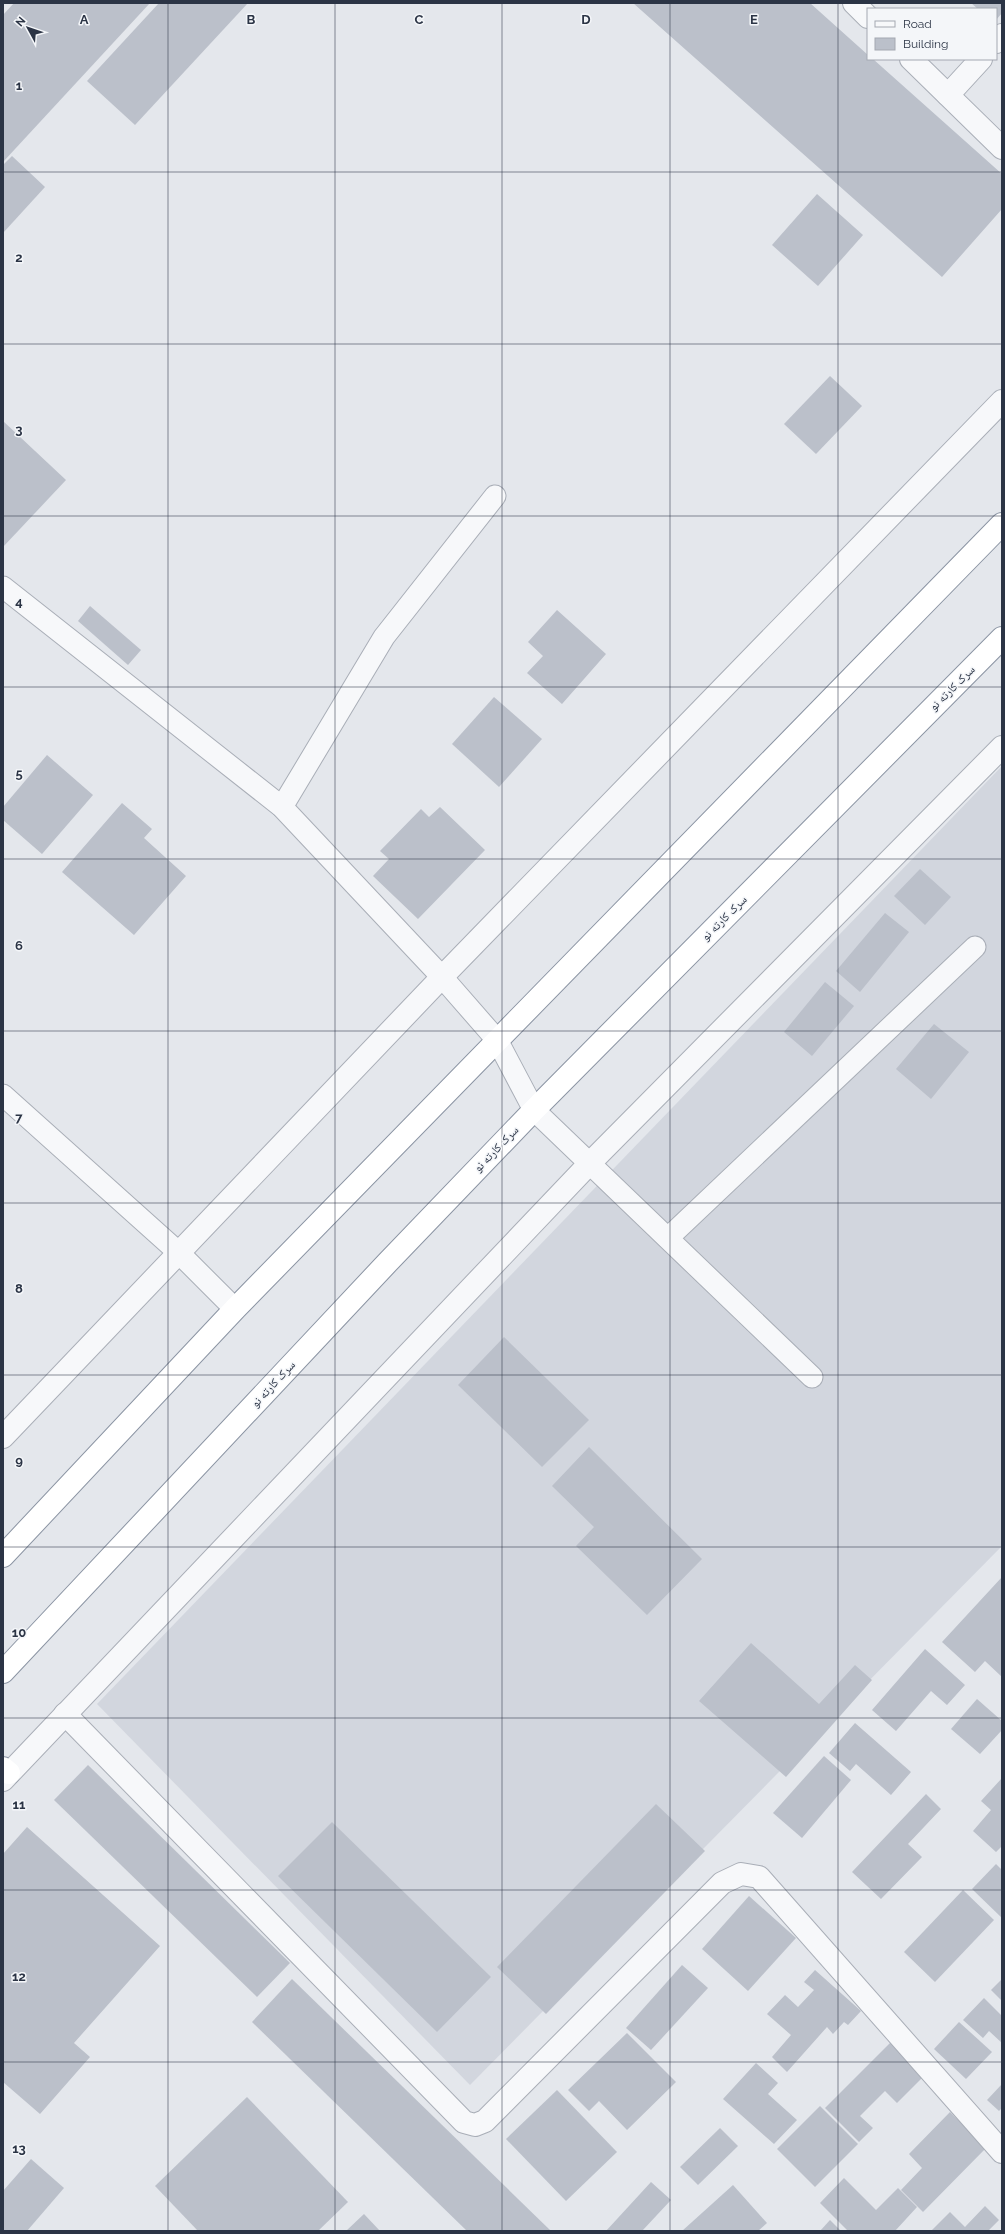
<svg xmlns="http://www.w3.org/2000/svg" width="1005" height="2234" viewBox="0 0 1005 2234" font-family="Raleway,'Noto Naskh Arabic',sans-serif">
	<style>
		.built { fill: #d2d6de }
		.building { fill: #bbc0ca }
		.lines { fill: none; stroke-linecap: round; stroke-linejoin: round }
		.lane-casing { stroke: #a9aeb7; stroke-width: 23 }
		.street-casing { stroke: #a9aeb7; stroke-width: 24 }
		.highway-casing { stroke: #8b94a3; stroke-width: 24 }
		.lane { stroke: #f7f8fa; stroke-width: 21 }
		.street { stroke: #f7f8fa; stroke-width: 22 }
		.highway { stroke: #fff; stroke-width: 22 }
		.grid { fill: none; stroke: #2b3445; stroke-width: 1; stroke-opacity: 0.55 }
		.labels { text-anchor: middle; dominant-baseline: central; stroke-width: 3; stroke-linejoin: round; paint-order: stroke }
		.street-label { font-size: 12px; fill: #2b3445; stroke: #f4f6f9 }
		.grid-label { font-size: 13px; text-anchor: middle; font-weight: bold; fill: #2b3445; stroke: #f4f6f9; stroke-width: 3; stroke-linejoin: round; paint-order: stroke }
	</style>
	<rect width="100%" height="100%" fill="#e4e7ec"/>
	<polygon class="built" points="1002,766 1002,1546 470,2085 97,1704"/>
	<g class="building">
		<polygon points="14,3 150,3 3,162 3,15"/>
		<polygon points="159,3 248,3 135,125 87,81"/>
		<polygon points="633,3 810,3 868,55 868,59 873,59 1002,174 1002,209 942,277"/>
		<polygon points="971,3 1002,3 1002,13 996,20 996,9 978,9"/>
		<polygon points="12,156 45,187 3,233 3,165"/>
		<polygon points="817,194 863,235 818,286 772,245"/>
		<polygon points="830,376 862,406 816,454 784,424"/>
		<polygon points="3,421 66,480 3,547"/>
		<polygon points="90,606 141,650 128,665 78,621"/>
		<polygon points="557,610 606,654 562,704 527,673 543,656 528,642"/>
		<polygon points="494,697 542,739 499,787 452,744"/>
		<polygon points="47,755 93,795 42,854 3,820 3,807"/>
		<polygon points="122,803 152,829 144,838 186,876 134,935 62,872"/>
		<polygon points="440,807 485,850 418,919 373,876 389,859 380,851 421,809 429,817"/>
		<polygon points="920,869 951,897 925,925 894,896"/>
		<polygon points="885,913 909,932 860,992 836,971"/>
		<polygon points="825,982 854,1006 812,1056 784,1032"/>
		<polygon points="934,1024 969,1052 931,1099 896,1069"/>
		<polygon points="504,1337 589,1420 542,1467 458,1385"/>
		<polygon points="589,1447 702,1559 647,1615 576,1546 594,1527 552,1486"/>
		<polygon points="1002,1577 1002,1677 985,1661 975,1672 942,1642"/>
		<polygon points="751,1643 819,1704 855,1665 872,1680 786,1777 699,1701"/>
		<polygon points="925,1649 965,1685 947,1705 931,1691 896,1731 872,1710"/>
		<polygon points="977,1699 1002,1721 1002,1730 980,1754 951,1729"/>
		<polygon points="855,1723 911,1772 891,1795 856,1764 850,1771 829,1753"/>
		<polygon points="824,1756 851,1780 802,1838 773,1813"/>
		<polygon points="88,1765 290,1963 257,1997 54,1800"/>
		<polygon points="1002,1778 1002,1846 996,1852 973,1831 991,1810 981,1801"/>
		<polygon points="926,1794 941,1809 908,1844 922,1857 881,1899 852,1872"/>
		<polygon points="656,1804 705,1851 546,2014 497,1967"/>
		<polygon points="332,1822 491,1977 437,2032 278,1876"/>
		<polygon points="27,1827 160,1946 74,2043 90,2057 40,2114 3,2082 3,1854"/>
		<polygon points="996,1864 1002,1870 1002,1918 972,1889"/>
		<polygon points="963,1890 994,1920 935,1982 904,1952"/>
		<polygon points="749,1896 796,1938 748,1991 702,1949"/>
		<polygon points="682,1965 708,1988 651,2050 626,2028"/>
		<polygon points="815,1970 861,2011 848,2025 844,2022 833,2034 827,2027 787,2072 772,2057 791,2035 767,2014 785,1995 798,2007 814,1990 804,1982"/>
		<polygon points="292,1979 551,2231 467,2231 252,2022"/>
		<polygon points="1002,1979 1002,2001 991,1990"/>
		<polygon points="984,1998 1002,2016 1002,2043 989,2031 983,2038 963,2020"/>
		<polygon points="959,2022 992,2052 966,2079 934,2049"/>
		<polygon points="627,2033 676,2082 627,2130 599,2101 589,2111 568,2090"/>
		<polygon points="891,2042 925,2075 897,2103 885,2091 860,2116 873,2128 859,2142 825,2108"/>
		<polygon points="756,2063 778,2083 768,2094 797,2120 774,2144 723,2099"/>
		<polygon points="1002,2084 1002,2108 999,2111 987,2100"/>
		<polygon points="557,2090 617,2152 566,2201 506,2139"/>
		<polygon points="247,2097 348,2202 318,2231 198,2231 155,2186"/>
		<polygon points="820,2106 858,2144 815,2187 777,2149"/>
		<polygon points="950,2112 986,2148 923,2212 901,2190 922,2168 909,2154"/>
		<polygon points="720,2128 738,2146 698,2185 680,2167"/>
		<polygon points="31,2159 64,2188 27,2231 3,2231 3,2191"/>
		<polygon points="844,2178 876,2210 898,2188 917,2207 895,2231 848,2231 820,2203"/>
		<polygon points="651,2182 671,2200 642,2231 606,2231"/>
		<polygon points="733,2185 767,2223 758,2231 682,2231"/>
		<polygon points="985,2206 999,2220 988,2231 931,2231 950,2212 965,2227"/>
		<polygon points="364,2214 380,2231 346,2231"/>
		<polygon points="830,2220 841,2231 820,2231"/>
	</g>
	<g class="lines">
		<g class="lane-casing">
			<g id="lane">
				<polyline points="3,587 282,807 442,977 497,1040 534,1110 812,1377"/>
				<polyline points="282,807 384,637 495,496"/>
				<polyline points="3,1095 178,1252 235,1309"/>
				<polyline points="668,1238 975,947"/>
			</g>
		</g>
		<g class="street-casing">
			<g id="street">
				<polyline points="854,3 868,17"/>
				<polyline points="996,42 1002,35"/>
				<polyline points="911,59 1002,148"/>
				<polyline points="948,95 981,59"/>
				<polyline points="3,1437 442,977 1002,401"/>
				<polyline points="65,1714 464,2122 475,2125 485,2121 722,1883 741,1874 759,1877 1002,2152"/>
				<polyline points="3,1780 590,1163 1002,747"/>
			</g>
		</g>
		<g class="highway-casing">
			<g id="highway">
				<polyline points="3,1556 235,1309 1002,524"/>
				<polyline points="3,1672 387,1263 534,1110 1002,638"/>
				<polyline points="3,1768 9,1773"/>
			</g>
		</g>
		<use href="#lane" class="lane"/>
		<use href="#street" class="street"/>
		<use href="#highway" class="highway"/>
	</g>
	<path class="grid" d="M168,3v2228M335,3v2228M502,3v2228M670,3v2228M838,3v2228M3,172h999M3,344h999M3,516h999M3,687h999M3,859h999M3,1031h999M3,1203h999M3,1375h999M3,1547h999M3,1718h999M3,1890h999M3,2062h999"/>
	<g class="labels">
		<g class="street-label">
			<text transform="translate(952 688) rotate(-45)">سرک کارته نو</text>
			<text transform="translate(724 918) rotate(-45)">سرک کارته نو</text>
			<text transform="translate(496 1149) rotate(-46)">سرک کارته نو</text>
			<text transform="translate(273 1384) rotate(-47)">سرک کارته نو</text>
		</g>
	</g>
	<g class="grid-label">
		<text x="84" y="24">A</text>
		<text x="251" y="24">B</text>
		<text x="419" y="24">C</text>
		<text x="586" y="24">D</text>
		<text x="754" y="24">E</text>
		<text x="19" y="90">1</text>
		<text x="19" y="262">2</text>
		<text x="19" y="434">3</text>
		<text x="19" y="606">4</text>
		<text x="19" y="778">5</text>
		<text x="19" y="950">6</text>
		<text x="19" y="1122">7</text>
		<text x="19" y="1293">8</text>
		<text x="19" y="1465">9</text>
		<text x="19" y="1637">10</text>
		<text x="19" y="1809">11</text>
		<text x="19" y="1981">12</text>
		<text x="19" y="2153">13</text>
	</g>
	<rect width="1005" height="2234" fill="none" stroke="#2b3445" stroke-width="8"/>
	<rect x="867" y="8" width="130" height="52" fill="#f4f6f9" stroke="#a4a8b1"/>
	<rect x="875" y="21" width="20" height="6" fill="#f7f8fa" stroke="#a4a8b1"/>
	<text x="903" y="28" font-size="12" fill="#2b3445">Road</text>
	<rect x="875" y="38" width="20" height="12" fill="#bbc0ca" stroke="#a4a8b1"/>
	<text x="903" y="48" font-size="12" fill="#2b3445">Building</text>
	<g transform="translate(28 28) rotate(310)" stroke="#f4f6f9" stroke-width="3" paint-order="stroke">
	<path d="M0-3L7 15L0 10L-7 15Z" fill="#2b3445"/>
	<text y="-6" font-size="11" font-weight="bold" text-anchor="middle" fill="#2b3445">N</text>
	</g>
</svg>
